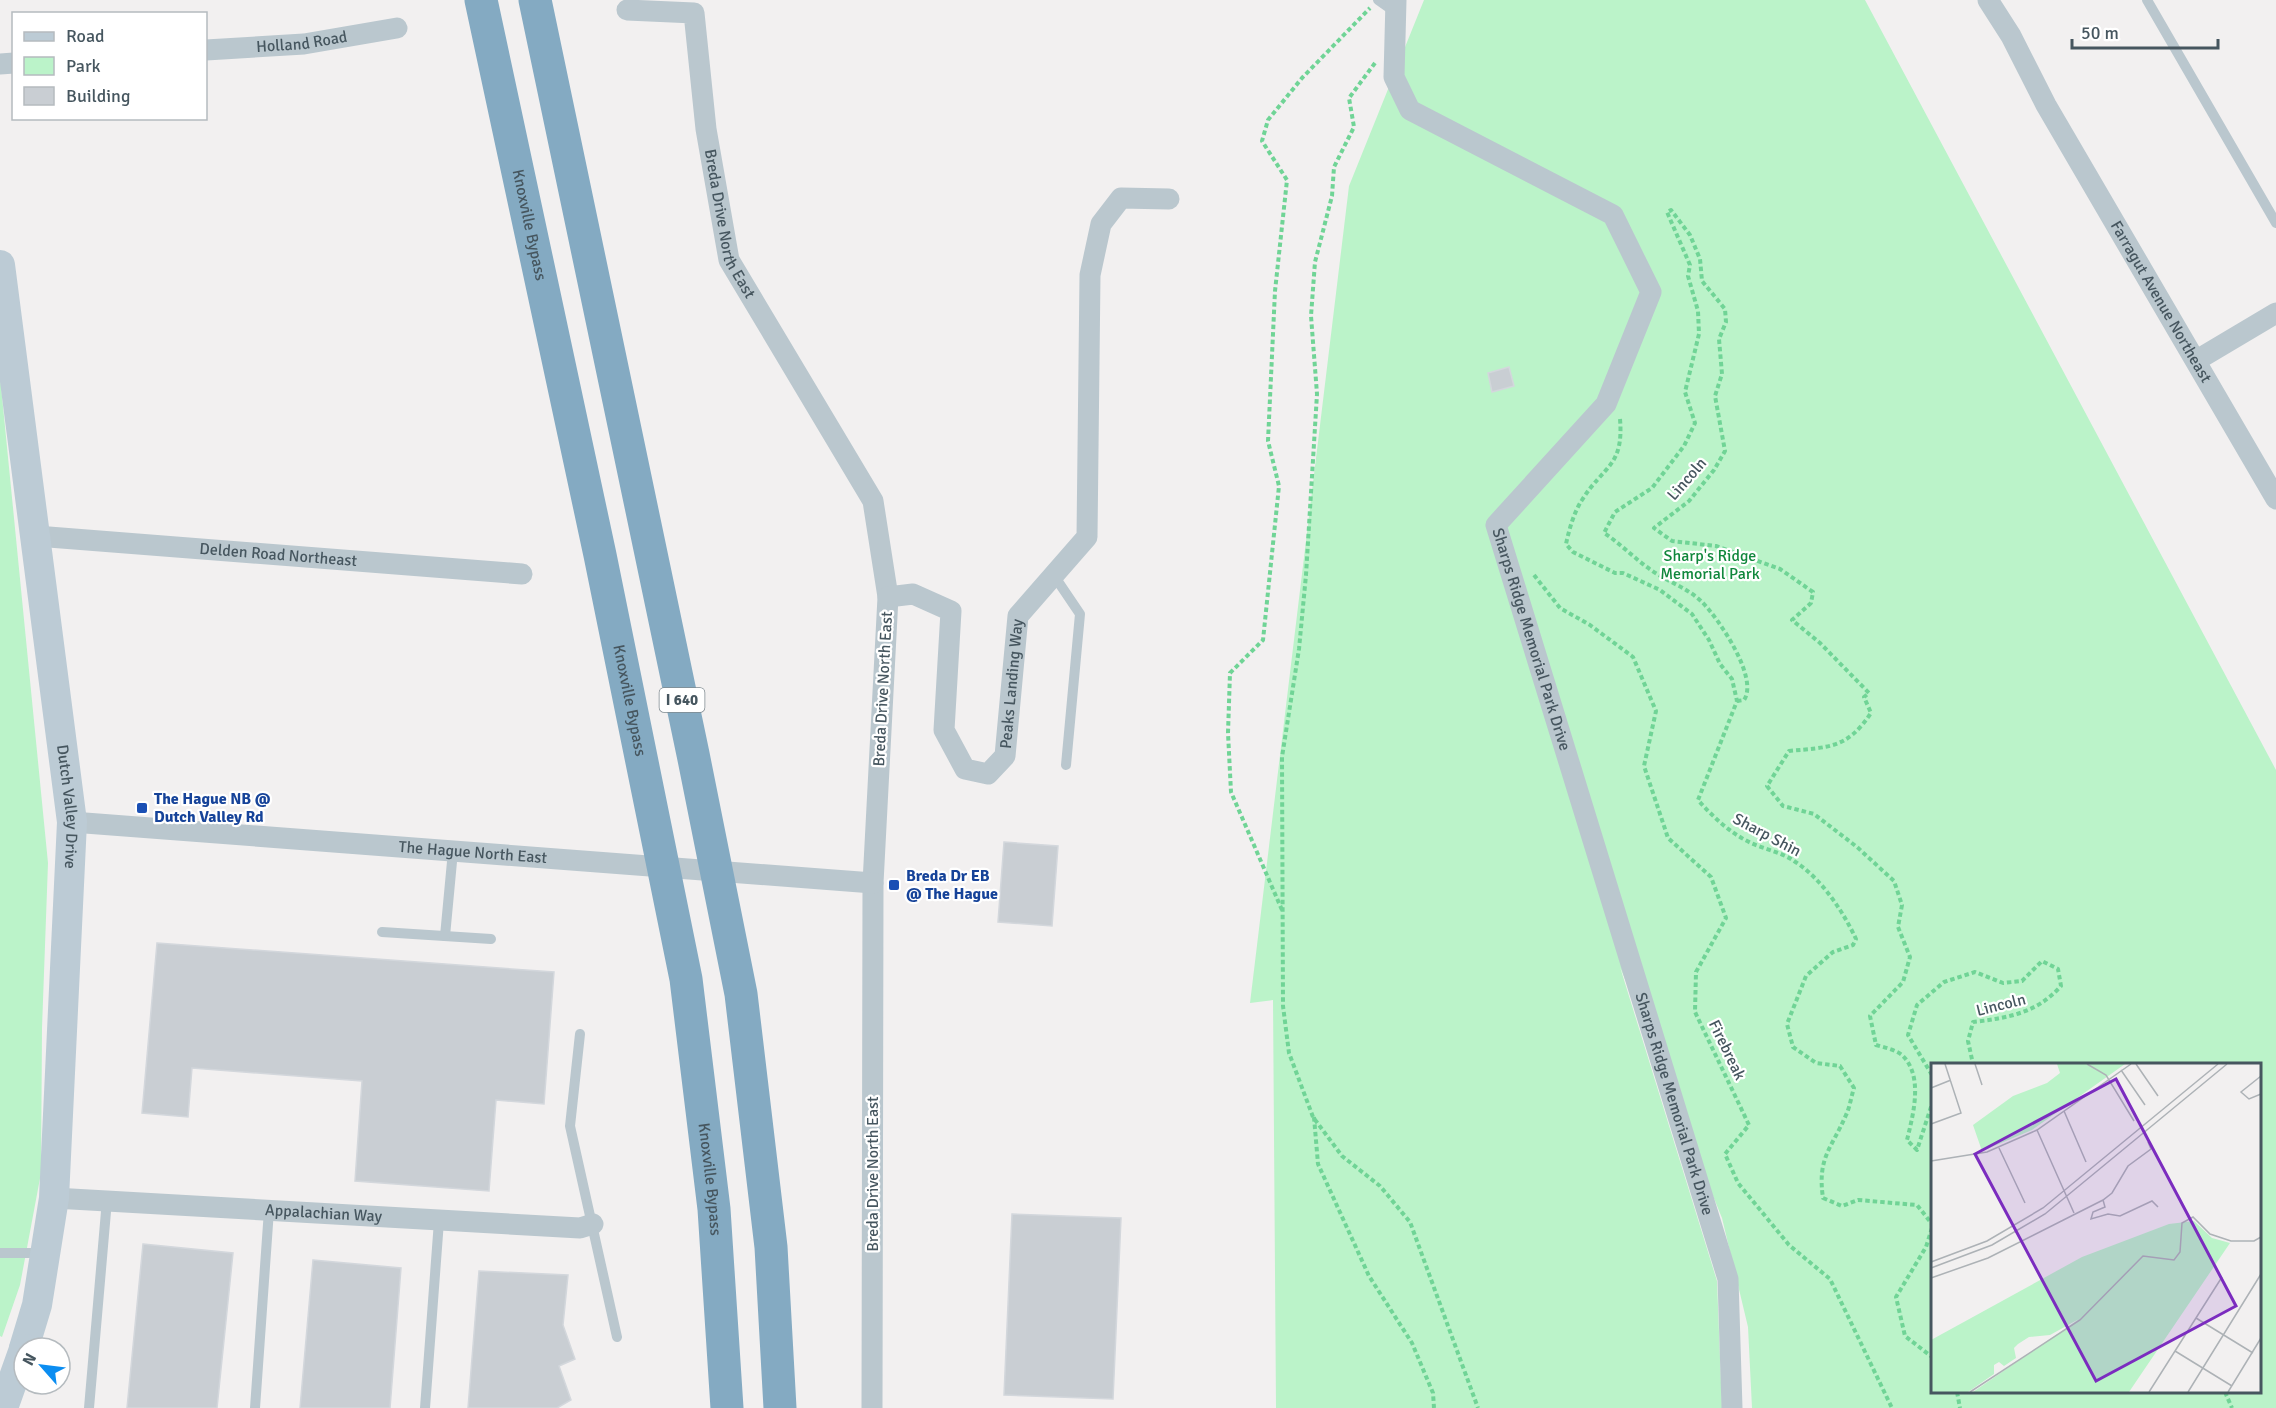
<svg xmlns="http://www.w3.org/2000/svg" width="2276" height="1408" viewBox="0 0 2276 1408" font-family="Signika,sans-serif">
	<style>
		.green { fill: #bbf3c9; fill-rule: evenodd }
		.building { fill: #c9ced3; stroke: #d3d7dc; stroke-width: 1.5 }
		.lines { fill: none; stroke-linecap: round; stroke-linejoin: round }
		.path { stroke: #70d496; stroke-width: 4; stroke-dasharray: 4.5 3; stroke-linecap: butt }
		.lane { stroke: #bac7ce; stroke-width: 10 }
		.street { stroke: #bac7ce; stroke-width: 21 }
		.secondary { stroke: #bccbd5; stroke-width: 30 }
		.highway { stroke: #84aac2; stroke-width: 33 }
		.transit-dot { fill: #1a4fb4; stroke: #fff; stroke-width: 2 }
		.labels { text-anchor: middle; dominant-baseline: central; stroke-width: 4.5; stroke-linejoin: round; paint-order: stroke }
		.shield { fill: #fff; stroke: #7e898f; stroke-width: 1.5 }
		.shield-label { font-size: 15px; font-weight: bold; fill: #46565f }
		.street-label { font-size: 16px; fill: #46565f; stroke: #fff }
		.park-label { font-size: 16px; fill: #10873c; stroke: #fff }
		.transit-label { font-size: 16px; font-weight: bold; fill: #164399; stroke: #fff; text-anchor: start }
		.inset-road { fill: none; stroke: #adb2b6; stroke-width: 1.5 }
		.view { fill: #7b2cbf; fill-opacity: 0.15; stroke: #7b2cbf; stroke-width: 3 }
		.inset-edge { fill: none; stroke: #46565f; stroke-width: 3 }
	</style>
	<rect width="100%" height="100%" fill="#f2f0f0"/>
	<g class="green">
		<path d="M1424,0h441l411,770v638h-524l-4,-81 -26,-109 -102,-251 97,314 5,127h-446l-3,-408 -23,3 99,-817zM1932,1064h328v328h-328z"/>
		<polygon points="0,376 48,863 42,1028 41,1173 20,1285 2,1337 0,1336"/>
	</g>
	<g class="building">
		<polygon points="1509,367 1514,386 1492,392 1488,373"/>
		<polygon points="1004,842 1058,846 1052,926 998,922"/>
		<polygon points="157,943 554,972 544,1104 496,1100 489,1191 355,1181 362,1081 192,1068 188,1117 142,1113"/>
		<polygon points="1012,1214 1121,1218 1113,1399 1004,1395"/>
		<polygon points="143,1244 233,1253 217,1408 127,1408"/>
		<polygon points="313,1260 401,1268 390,1408 300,1408"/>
		<polygon points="479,1271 568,1275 563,1325 575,1359 559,1366 571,1400 557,1408 468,1408"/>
	</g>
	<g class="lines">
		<g class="path">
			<polyline points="1375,63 1349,98 1354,127 1334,167 1332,196 1315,262 1311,316 1317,394 1306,575 1299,649 1282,757 1283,1006 1289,1053 1313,1117 1342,1156 1380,1186 1410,1222 1478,1408"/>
			<path d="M1620,419c4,48 -17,47 -38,81 -8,12 -13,30 -16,44l7,8 42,21h8l37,17 32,24 17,26 11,24 12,15 5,22 -39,99c15,17 32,33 53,43 13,6 30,9 43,18 27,17 49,50 62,78l-3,6 -20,7 -27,24 -19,48 6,23 23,16 24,3 14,22c-3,9 -4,19 -8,27 -14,33 -29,42 -23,83l19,8 16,-6 59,5 15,19"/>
			<polyline points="1534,575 1560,608 1590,625 1633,657 1656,711 1644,766 1668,838 1711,877 1726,918 1696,972 1695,1012 1749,1125 1725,1154 1738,1183 1789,1245 1830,1279 1892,1408"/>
			<path d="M1737,701l7,-1c15,-22 -25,-81 -42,-98 -14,-14 -34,-20 -51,-32 -16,-11 -30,-26 -47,-37l11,-21 37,-24 32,-42 11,-23 -10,-31 14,-58 -1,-23 -10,-35 2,-11 -23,-53 4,-2 19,25 10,24 2,22 23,28 1,13 -7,17 3,35 -7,22 10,55 -11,19 -25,31 -35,27 18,13 44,5 64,23 33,23 -2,11 -19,17 28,23 49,50 -5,4 7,16c-24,36 -42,34 -82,38l-22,35 16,20 31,8 43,33 37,34 8,24 -4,22 12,30 -7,25 -33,34 6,29c7,2 20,5 26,10 22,21 11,60 5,85l10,10 15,-46"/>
			<polyline points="1282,910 1231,792 1228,733 1230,673 1263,640 1279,486 1268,441 1275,291 1287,180 1262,141 1268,120 1302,78 1370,8"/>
			<path d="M1932,1075l-24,-40 9,-30 27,-23 31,-10 28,11 19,-2 20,-20 16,8 3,17c-24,27 -53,32 -88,36l-5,19 5,23"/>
			<polyline points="1314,1117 1318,1164 1369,1276 1412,1343 1433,1393 1434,1408"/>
			<polyline points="1932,1228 1926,1247 1896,1297 1905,1336 1932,1357"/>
			<polyline points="1957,1392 1960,1408"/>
			<polyline points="2225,1392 2232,1408"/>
		</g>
		<g class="lane">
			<polyline points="1378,0 1395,12"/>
			<polyline points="2147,0 2276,223"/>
			<polyline points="1055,577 1080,614 1066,765"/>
			<polyline points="382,932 491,939"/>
			<polyline points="445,936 453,851"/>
			<polyline points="580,1034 570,1126 617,1337"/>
			<polyline points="0,1253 45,1253"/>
			<polyline points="89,1408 107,1200"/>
			<polyline points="255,1408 269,1210"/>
			<polyline points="425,1408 439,1221"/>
		</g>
		<g class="street">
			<path id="s1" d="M1396,0l-2,77 16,33 203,105 38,77 -45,112 -110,121 232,754 4,129"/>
			<path id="s2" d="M1988,0l23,36 35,69 230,394"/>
			<path id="s3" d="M627,10l67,3 12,116 23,131 144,241 15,96 -15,286 -1,525"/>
			<path id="s4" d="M206,50l98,-6 93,-16"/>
			<polyline points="0,64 14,63"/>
			<polyline points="2197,360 2276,313"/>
			<path id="s5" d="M36,536l486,38"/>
			<path id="s6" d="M888,597l25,-3 38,17 -7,119 21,39 23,5 17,-18 13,-140 69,-79 3,-262 11,-51 20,-26 48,1"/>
			<path id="s7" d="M72,822l801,61"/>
			<path id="s8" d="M54,1198l526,30 13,-4"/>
		</g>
		<g class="secondary">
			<path id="s9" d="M0,265l72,557 -18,376 -17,107 -13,43"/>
			<polyline points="3,1408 24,1349"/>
		</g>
		<g class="highway">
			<path id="s10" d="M481,0l119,555 86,424 28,230 13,199"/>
			<polyline points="535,0 693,754 741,994 771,1247 780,1408"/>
		</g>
	</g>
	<g class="transit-dot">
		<rect x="136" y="802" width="12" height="12" rx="3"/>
		<rect x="888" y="879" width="12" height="12" rx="3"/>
	</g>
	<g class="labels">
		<rect class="shield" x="659.5" y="688" width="45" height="24" rx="4.5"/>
		<g class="shield-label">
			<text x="682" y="700">I 640</text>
		</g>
		<g class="street-label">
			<text stroke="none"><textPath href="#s4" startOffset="96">Holland Road</textPath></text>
			<text stroke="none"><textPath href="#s3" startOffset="282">Breda Drive North East</textPath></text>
			<text stroke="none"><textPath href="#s10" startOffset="230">Knoxville Bypass</textPath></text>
			<text stroke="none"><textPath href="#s2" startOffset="348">Farragut Avenue Northeast</textPath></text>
			<text transform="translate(1687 479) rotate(-49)">Lincoln</text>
			<text stroke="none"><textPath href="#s5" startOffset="243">Delden Road Northeast</textPath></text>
			<text stroke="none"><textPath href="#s1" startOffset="832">Sharps Ridge Memorial Park Drive</textPath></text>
			<text stroke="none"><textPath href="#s6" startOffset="351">Peaks Landing Way</textPath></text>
			<text transform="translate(883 689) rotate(-87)">Breda Drive North East</text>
			<text stroke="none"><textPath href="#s10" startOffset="716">Knoxville Bypass</textPath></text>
			<text stroke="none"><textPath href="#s9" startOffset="546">Dutch Valley Drive</textPath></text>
			<text transform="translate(1767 835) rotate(28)">Sharp Shin</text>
			<text stroke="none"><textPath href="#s7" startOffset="402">The Hague North East</textPath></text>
			<text transform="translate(2001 1005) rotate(-14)">Lincoln</text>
			<text transform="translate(1727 1050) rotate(64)">Firebreak</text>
			<text stroke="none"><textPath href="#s1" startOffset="1318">Sharps Ridge Memorial Park Drive</textPath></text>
			<text transform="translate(873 1174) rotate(-90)">Breda Drive North East</text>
			<text stroke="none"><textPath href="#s10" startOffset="1202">Knoxville Bypass</textPath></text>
			<text stroke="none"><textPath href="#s8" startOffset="270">Appalachian Way</textPath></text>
		</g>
		<g class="park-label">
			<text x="1710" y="556">Sharp's Ridge<tspan x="1710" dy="18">Memorial Park</tspan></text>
		</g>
		<g class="transit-label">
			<text x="154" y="799">The Hague NB @<tspan x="154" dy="18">Dutch Valley Rd</tspan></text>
			<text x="906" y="876">Breda Dr EB<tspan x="906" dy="18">@ The Hague</tspan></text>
		</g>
	</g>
	<g transform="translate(1931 1063)">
		<rect width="330" height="330" fill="#f2f0f0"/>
		<path d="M126,1h68l-93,66 -50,21 -9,-26 40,-29 34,-13 13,-10zM263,158l18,17 18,5 -101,149h-156l106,-73 -29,16 -21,2 -11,7 -4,4 2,10 -12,8 -5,-4 -5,3v9l-26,18h-37v-52l151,-83 87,-33z" fill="#bbf3c9"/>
		<path class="inset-road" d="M44,1l7,21M156,1l19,11 28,46M205,1l22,32M190,7l24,35M330,13l-20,16 8,7 12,-5M0,25l20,-8M133,48l22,51M0,61l30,-11 -16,-49M106,67l37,83M68,85l26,55M0,98l56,-9 50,-22 94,-66M172,137l2,7 -12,5 -2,7 17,-5 12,2 32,-15 6,6M0,199l56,-21 56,-33 175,-144M0,205l61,-23 53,-31 182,-150M0,215l57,-20 115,-58 9,-7 16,-27 23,-17 -3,-7M265,255l57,35M244,288l57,35M39,329l110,-72 63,-64 31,4 6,-8 2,-29 11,-6 17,17 21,7h23l7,-4M218,329l73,-115M257,329l73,-118M297,329l33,-54"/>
		<path class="view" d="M185,16l120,227 -140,75 -121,-227z"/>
		<rect width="330" height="330" class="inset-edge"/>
	</g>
	<rect x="12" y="12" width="195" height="108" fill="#ffffff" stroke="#b5bbbf" stroke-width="1.5"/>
	<rect x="24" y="32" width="30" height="9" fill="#bccbd5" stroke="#b5bbbf" stroke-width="1.5"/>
	<text x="66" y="42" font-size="18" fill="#46565f">Road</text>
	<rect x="24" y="57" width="30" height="18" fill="#bbf3c9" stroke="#b5bbbf" stroke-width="1.5"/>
	<text x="66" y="72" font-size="18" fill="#46565f">Park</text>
	<rect x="24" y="87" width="30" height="18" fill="#c9ced3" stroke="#b5bbbf" stroke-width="1.5"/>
	<text x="66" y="102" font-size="18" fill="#46565f">Building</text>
	<g transform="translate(42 1366) rotate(298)"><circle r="28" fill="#ffffff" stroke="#b5bbbf" stroke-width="1.5"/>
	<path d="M0-4.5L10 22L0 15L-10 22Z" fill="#0b8df1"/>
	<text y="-9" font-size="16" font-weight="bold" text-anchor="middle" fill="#46565f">N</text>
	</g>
	<path d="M2072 39v9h146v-9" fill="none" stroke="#46565f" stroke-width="3"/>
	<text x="2081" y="39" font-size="18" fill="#46565f" stroke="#ffffff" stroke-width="4.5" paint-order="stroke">50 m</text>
</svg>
